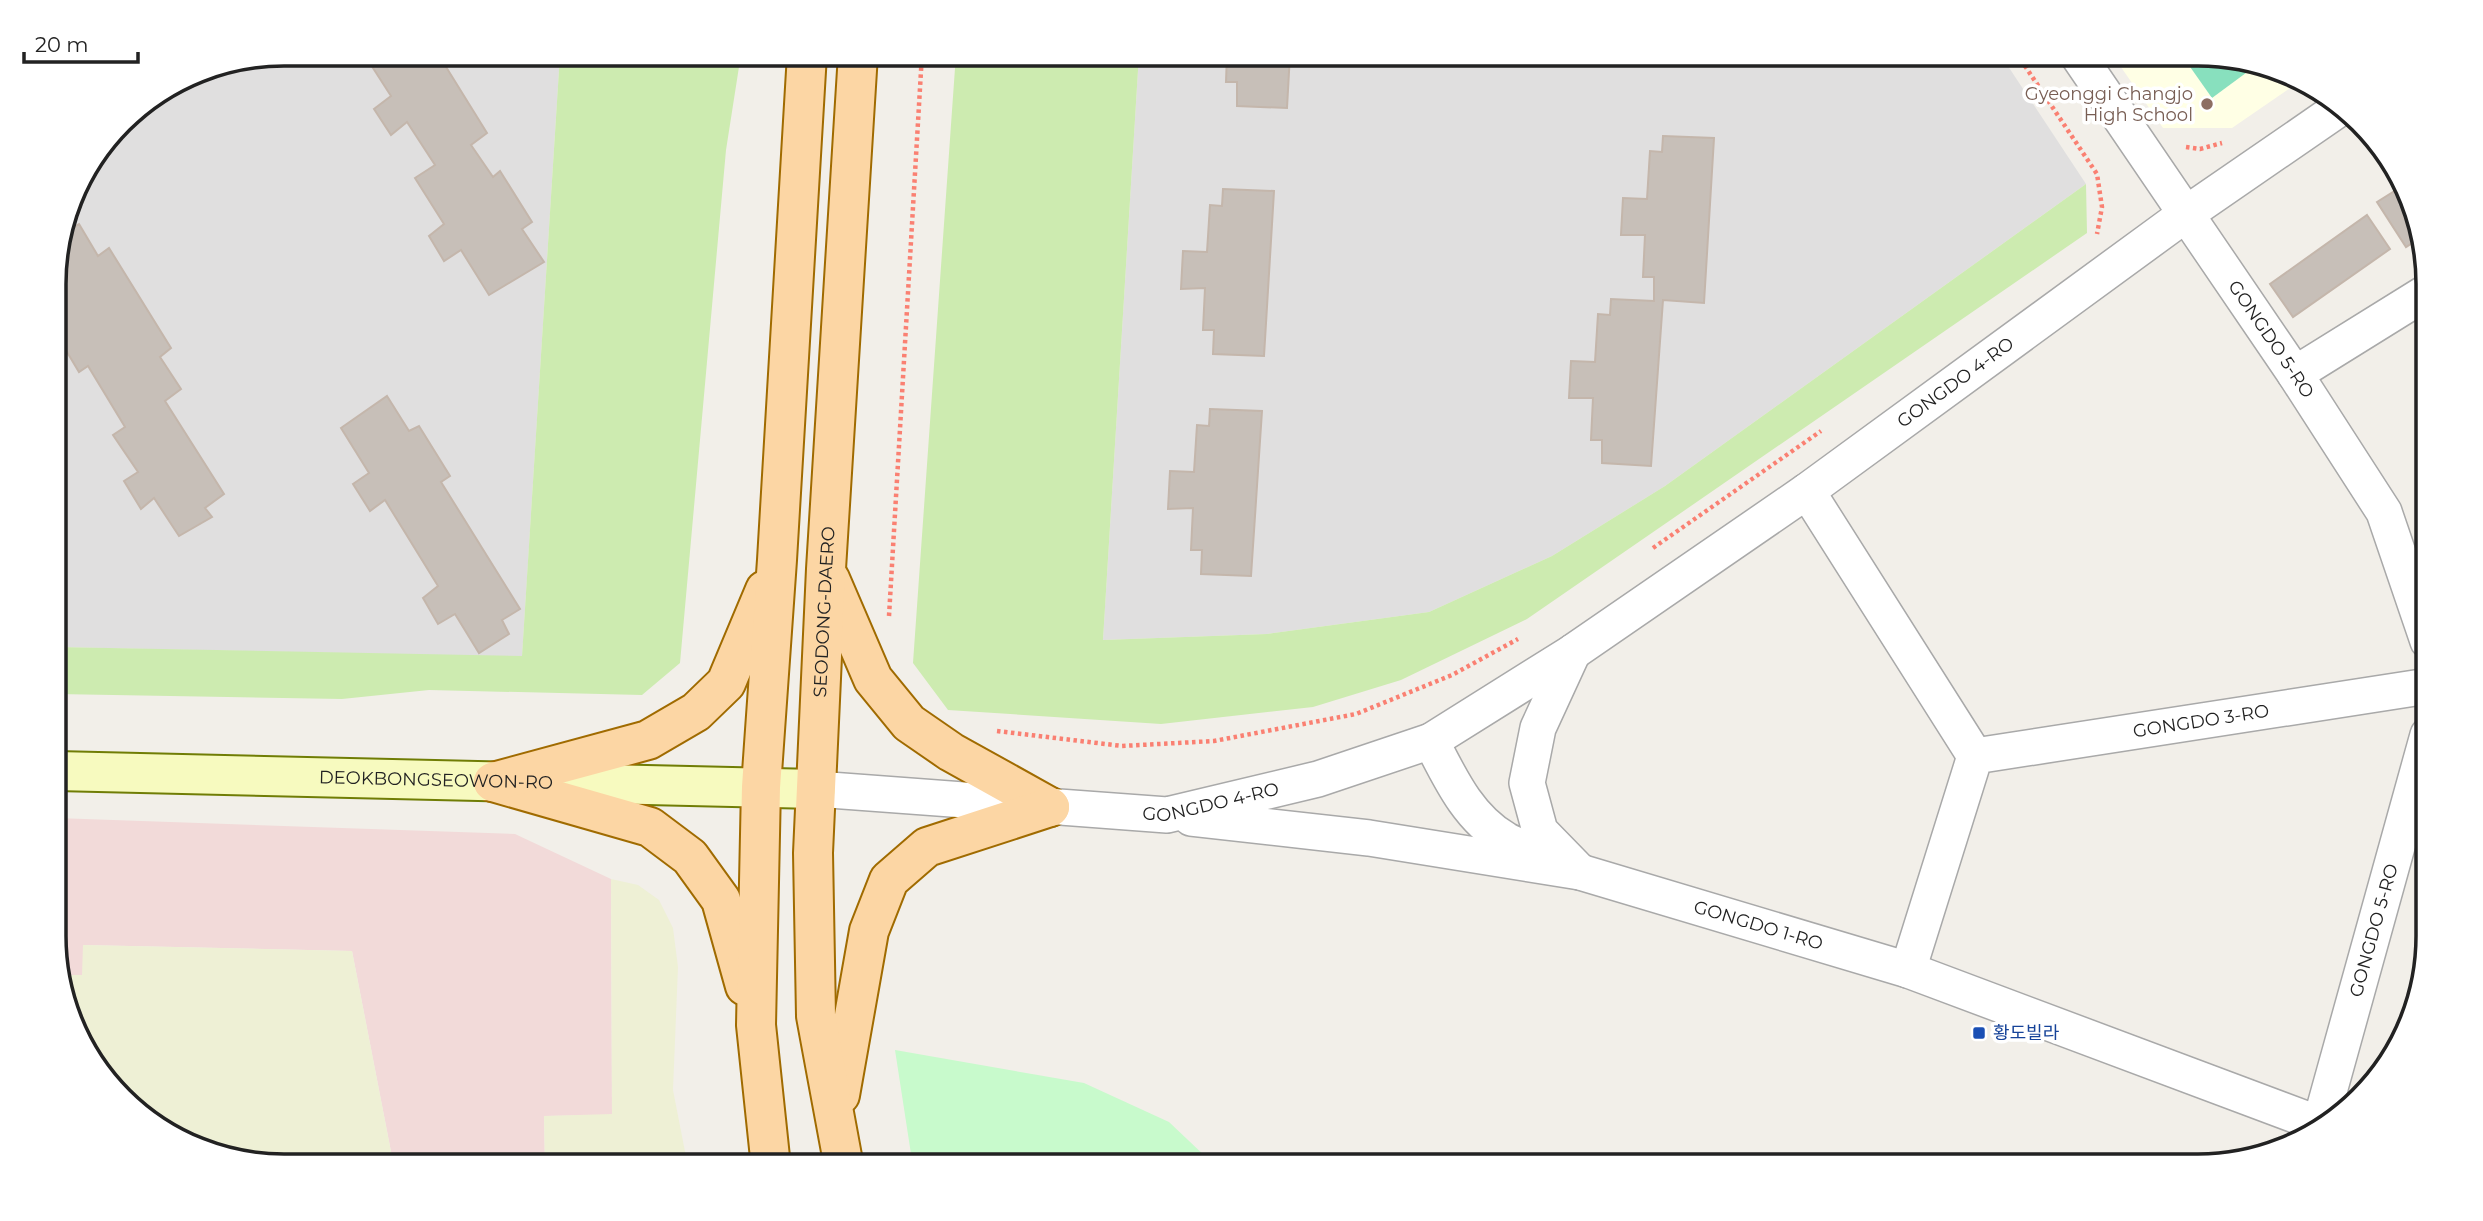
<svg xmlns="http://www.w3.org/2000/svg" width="2483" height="1221" viewBox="0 0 2483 1221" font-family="Montserrat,'Noto Sans KR',sans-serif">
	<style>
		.residential { fill: #e0dfdf }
		.commercial { fill: #f2dad9 }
		.education { fill: #ffffe5 }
		.farmland { fill: #eef0d5 }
		.grass { fill: #cdebb0 }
		.park { fill: #c8facc }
		.pitch { fill: #88e0be }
		.building { fill: #c7bfb8; stroke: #c4b6ab; stroke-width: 2 }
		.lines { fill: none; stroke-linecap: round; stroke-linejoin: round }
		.minor-casing { stroke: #a9a9a9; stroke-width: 38 }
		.secondary-casing { stroke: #707d05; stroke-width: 42 }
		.primary-casing { stroke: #a06b00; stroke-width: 42 }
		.path { stroke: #fa8072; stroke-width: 4.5; stroke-dasharray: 3.5 3.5; stroke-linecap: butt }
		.minor { stroke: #fff; stroke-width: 35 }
		.secondary { stroke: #f7fabf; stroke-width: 38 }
		.primary { stroke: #fcd6a4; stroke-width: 38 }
		.education-dot { fill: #8d6e63; stroke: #fff; stroke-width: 2.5 }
		.transit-dot { fill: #1a4fb4; stroke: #fff; stroke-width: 2.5 }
		.labels { text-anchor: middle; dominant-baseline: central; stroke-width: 7; stroke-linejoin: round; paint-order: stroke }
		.education-label { font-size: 18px; fill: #785e54; stroke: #fff; text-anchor: end }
		.street-label { font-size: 18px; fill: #222; stroke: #fff }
		.transit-label { font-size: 18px; fill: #164399; stroke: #fff; text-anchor: start }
		.rim { fill: none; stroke: #222; stroke-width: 3.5 }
	</style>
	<rect width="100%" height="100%" fill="#f2efe9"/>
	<g class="residential">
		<polygon points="284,54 560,54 522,657 56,647 55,269 78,183 132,112 197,72"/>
		<polygon points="1139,54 2000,54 2086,184 1665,486 1552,556 1429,612 1267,634 1103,640"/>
	</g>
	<polygon class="commercial" points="56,818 515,834 611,879 612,1115 544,1116 545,1167 394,1167 352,951 84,945 83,976 59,975 56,967"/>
	<polygon class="education" points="2112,54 2199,54 2302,80 2232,128 2163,128"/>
	<g class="farmland">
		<polygon points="611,879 638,885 659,900 673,928 678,967 673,1090 688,1167 545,1167 544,1116 612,1114"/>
		<polygon points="83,945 352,951 394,1167 284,1167 183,1143 102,1077 59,975 82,975"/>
	</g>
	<g class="grass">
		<polygon points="560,54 741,54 726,150 680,663 642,695 429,690 342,699 56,694 56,647 522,656"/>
		<polygon points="956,54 1139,54 1103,640 1267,634 1429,612 1552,556 1665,486 2086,184 2087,233 1527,619 1401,680 1313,707 1161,724 948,710 913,663"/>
	</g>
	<polygon class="park" points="895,1050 1084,1083 1169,1122 1207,1158 1211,1167 913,1167"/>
	<polygon class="pitch" points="2181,54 2199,54 2254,67 2212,98"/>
	<g class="building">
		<polygon points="364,54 438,54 487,133 471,145 493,177 500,171 532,222 522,229 544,262 489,295 461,250 444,261 429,236 444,224 415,178 435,165 407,122 391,135 374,109 391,96"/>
		<polygon points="1227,54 1290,54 1287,108 1237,106 1237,82 1226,82"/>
		<polygon points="1663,136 1714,138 1704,303 1663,300 1651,466 1602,463 1602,440 1591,440 1593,398 1569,398 1571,361 1595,362 1598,314 1610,315 1611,299 1654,301 1654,277 1643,277 1645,235 1621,235 1623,198 1647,199 1650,151 1662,152"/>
		<polygon points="2401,187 2420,238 2406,247 2377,202"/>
		<polygon points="1223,189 1274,191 1264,356 1213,354 1214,330 1203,330 1205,288 1181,289 1183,251 1207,252 1210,205 1222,206"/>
		<polygon points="2367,215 2390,249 2293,317 2270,284"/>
		<polygon points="79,224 98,256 109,248 171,348 160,357 181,389 165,401 224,494 205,508 212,517 179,536 154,498 141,509 124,481 138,472 113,435 125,427 88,366 79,372 55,332 55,320 58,318 55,314 55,269 64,233"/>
		<polygon points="387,396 409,431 419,426 450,476 441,482 520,609 502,620 509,634 479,653 455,614 438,624 423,598 438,586 385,500 370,511 353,484 369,473 341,428"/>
		<polygon points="1210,409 1262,411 1251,576 1201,574 1202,550 1191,550 1193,508 1168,509 1170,471 1194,472 1197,425 1209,426"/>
	</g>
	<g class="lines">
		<g class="minor-casing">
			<g id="minor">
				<path id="s1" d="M2077,54l218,320 89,138 44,129"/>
				<polyline points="2295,374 2427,292"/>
				<polyline points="1807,491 1975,756"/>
				<polyline points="1573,652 1538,728 1527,783 1540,831 1580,872"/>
				<path d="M1431,741c19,37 37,77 75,99 11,6 24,10 35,15"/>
				<path id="s2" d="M816,789l351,26 151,-36 113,-38 142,-89 234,-161 379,-277 151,-104"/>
				<path id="s3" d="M1191,818l178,20 211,34 328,98 419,157"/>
				<path id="s4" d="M1908,970l67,-214 453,-70"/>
				<path id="s5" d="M2320,1124l108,-389"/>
			</g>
		</g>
		<g class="secondary-casing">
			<g id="secondary">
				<path id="s6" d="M56,771l760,18"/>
			</g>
		</g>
		<g class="primary-casing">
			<g id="primary">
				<polyline points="830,579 873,679 909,723 951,752 1050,807"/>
				<polyline points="493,782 650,827 690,857 721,900 745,986"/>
				<polyline points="493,782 648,740 696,712 726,683 765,590"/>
				<polyline points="840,1095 869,931 889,880 927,847 1050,807"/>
				<polyline points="771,1167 756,1025 761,787 777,560 807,54"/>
				<path id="s7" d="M844,1167l-28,-151 -3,-163 13,-284 32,-515"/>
			</g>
		</g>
		<g class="path">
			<polyline points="2017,54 2097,174 2102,207 2097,234"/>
			<polyline points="2186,147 2200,149 2222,143"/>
			<polyline points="1653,548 1821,431"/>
			<polyline points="889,616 922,54"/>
			<polyline points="997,731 1122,746 1214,741 1356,714 1452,675 1518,639"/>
		</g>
		<use href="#minor" class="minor"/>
		<use href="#secondary" class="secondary"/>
		<use href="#primary" class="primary"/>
	</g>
	<circle class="education-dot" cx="2207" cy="104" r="7"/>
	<rect class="transit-dot" x="1972" y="1026" width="14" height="14" rx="3.5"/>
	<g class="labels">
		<g class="education-label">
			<text x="2193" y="94">Gyeonggi Changjo<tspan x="2193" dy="21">High School</tspan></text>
		</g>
		<g class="street-label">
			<text stroke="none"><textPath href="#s1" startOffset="345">GONGDO 5-RO</textPath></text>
			<text stroke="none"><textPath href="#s2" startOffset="1262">GONGDO 4-RO</textPath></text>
			<text stroke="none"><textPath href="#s7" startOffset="558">SEODONG-DAERO</textPath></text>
			<text stroke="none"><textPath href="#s4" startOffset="453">GONGDO 3-RO</textPath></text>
			<text stroke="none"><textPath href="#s6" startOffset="380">DEOKBONGSEOWON-RO</textPath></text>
			<text stroke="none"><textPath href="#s2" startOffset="397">GONGDO 4-RO</textPath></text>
			<text stroke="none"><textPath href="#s3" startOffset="579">GONGDO 1-RO</textPath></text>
			<text stroke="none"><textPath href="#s5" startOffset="201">GONGDO 5-RO</textPath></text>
		</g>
		<g class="transit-label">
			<text x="1993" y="1033">황도빌라</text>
		</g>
	</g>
	<path d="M0 0H2483V1221H0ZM284 66H2198A218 218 0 0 1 2416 284V936A218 218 0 0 1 2198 1154H284A218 218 0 0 1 66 936V284A218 218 0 0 1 284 66Z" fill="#fff" fill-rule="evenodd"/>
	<path class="rim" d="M284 66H2198A218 218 0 0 1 2416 284V936A218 218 0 0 1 2198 1154H284A218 218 0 0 1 66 936V284A218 218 0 0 1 284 66Z"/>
	<path d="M24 52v10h114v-10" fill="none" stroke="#222222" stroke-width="3.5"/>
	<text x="35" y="52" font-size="21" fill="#222222" stroke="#ffffff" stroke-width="5" paint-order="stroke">20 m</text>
</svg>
